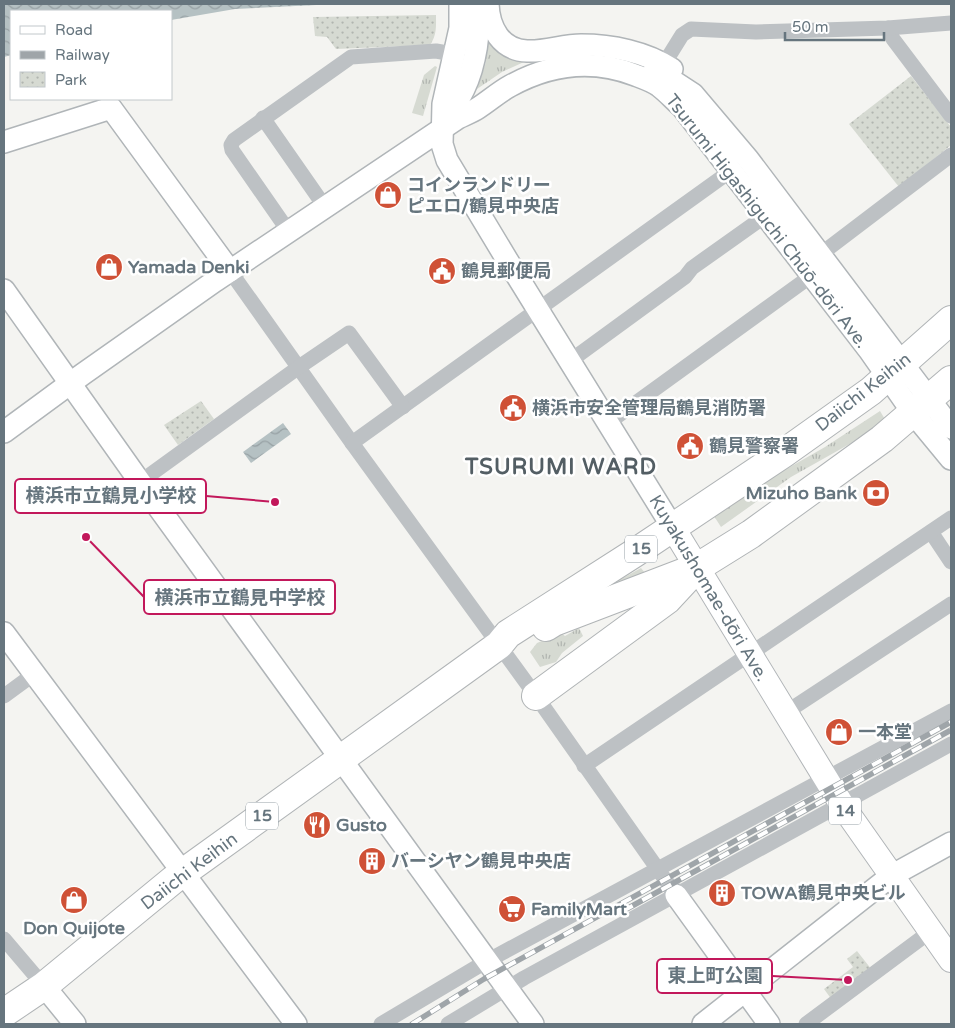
<svg xmlns="http://www.w3.org/2000/svg" width="955" height="1028" viewBox="0 0 955 1028" font-family="'Varela Round','Noto Sans JP',sans-serif">
	<style>
		.grass { fill: url(#grass-tufts) }
		.park { fill: url(#park-dots) }
		.water { fill: url(#water-waves) }
		.lines { fill: none; stroke-linecap: round; stroke-linejoin: round }
		.secondary-casing { stroke: #b0b5b8; stroke-width: 24 }
		.primary-casing { stroke: #b1b5b8; stroke-width: 26 }
		.highway-casing { stroke: #b0b4b6; stroke-width: 30 }
		.street { stroke: #bdc1c4; stroke-width: 15 }
		.secondary { stroke: #fff; stroke-width: 21 }
		.primary { stroke: #fff; stroke-width: 24 }
		.highway { stroke: #fff; stroke-width: 28 }
		.rail-casing { stroke: #9fa5a9; stroke-width: 5.5 }
		.rail { stroke: #fff; stroke-width: 4; stroke-dasharray: 11; stroke-linecap: butt }
		.labels { text-anchor: middle; dominant-baseline: central; stroke-width: 5; stroke-linejoin: round; paint-order: stroke }
		.shield { fill: #fff; stroke: #949ea5; stroke-width: 1 }
		.shield-label { font-size: 16px; font-weight: bold; fill: #66757e }
		.poi-label { font-size: 18px; font-weight: bold; fill: #66757e; stroke: #fff; text-anchor: start }
		.street-label { font-size: 18px; fill: #66757e; stroke: #fff }
		.district-label { font-size: 22px; font-weight: bold; letter-spacing: 1px; fill: #535e64; stroke: #fff }
		.leader { fill: none; stroke: #c2185b; stroke-width: 2 }
		.callout-dot { fill: #c2185b; stroke: #fff; stroke-width: 2 }
		.callout { fill: #fff; stroke: #c2185b; stroke-width: 2 }
		.callout-label { font-size: 19px; text-anchor: middle; font-weight: bold; fill: #66757e }
	</style>
	<defs>
		<pattern id="grass-tufts" width="24" height="20" patternUnits="userSpaceOnUse" patternTransform="scale(1.25)"><rect width="24" height="20" fill="#d6dad2"/><path d="M3 7l-1-3M5 7V3M7 7l1-3M15 17l-1-3M17 17v-4M19 17l1-3" fill="none" stroke="#b1b5b0"/></pattern>
		<pattern id="park-dots" width="8" height="8" patternUnits="userSpaceOnUse" patternTransform="scale(1.25)"><rect width="8" height="8" fill="#d6dad2"/><path d="M2 2h.1M6 6h.1" fill="none" stroke="#b1b5b0" stroke-width="1.8" stroke-linecap="round"/></pattern>
		<pattern id="water-waves" width="16" height="10" patternUnits="userSpaceOnUse" patternTransform="scale(1.25)"><rect width="16" height="10" fill="#b5c1c3"/><path d="M0 5q4-4 8 0t8 0" fill="none" stroke="#97a1a4"/></pattern>
	</defs>
	<rect width="100%" height="100%" fill="#f4f4f1"/>
	<g class="grass">
		<polygon points="491,39 535,57 502,72 477,89 486,62 488,40"/>
		<polygon points="435,66 437,67 423,116 412,113 424,75"/>
		<polygon points="880,411 886,421 878,428 791,477 721,527 712,513 746,492 825,447"/>
		<polygon points="641,568 650,579 600,591"/>
		<polygon points="579,628 583,636 562,653 556,662 540,667 530,652 537,643 561,633 565,636"/>
	</g>
	<g class="park">
		<path d="M436,15c0,11 1,20 -6,30l-94,4 -9,-12 -12,-1 -2,-19z"/>
		<polygon points="911,76 951,127 951,145 899,187 849,124"/>
		<polygon points="201,401 214,419 178,445 164,425"/>
		<polygon points="857,951 872,970 832,1000 824,989 853,967 847,959"/>
	</g>
	<g class="water">
		<polygon points="4,4 337,4 235,9 171,20 171,11 11,11 11,55 4,57"/>
		<polygon points="283,423 291,434 251,463 243,452"/>
	</g>
	<g class="lines">
		<g class="secondary-casing">
			<g id="secondary">
				<polyline points="460,4 460,28 443,104 442,144 447,160 509,263 673,528"/>
				<path d="M488,4c1,24 13,46 39,47 18,1 36,-6 54,-6 31,0 65,7 91,24"/>
				<polyline points="654,71 670,79 693,94 748,159 951,428"/>
				<path d="M444,124c7,-12 14,-23 20,-35 12,-25 16,-58 15,-85"/>
				<polyline points="4,142 111,108 230,271"/>
				<polyline points="4,290 140,482 533,1024"/>
				<path d="M4,432l79,-58 132,-93 243,-163c6,-3 14,-6 20,-10 11,-7 21,-16 32,-22 40,-22 81,-28 125,-11 8,3 17,6 24,11 8,6 15,14 23,21l187,243 44,63 38,46"/>
				<polyline points="4,633 296,1024"/>
				<polyline points="676,895 769,1024"/>
				<polyline points="44,986 75,1024"/>
				<polyline points="703,1024 891,876 951,843"/>
			</g>
		</g>
		<g class="primary-casing">
			<polyline id="primary" points="673,528 842,805 951,960"/>
		</g>
		<g class="highway-casing">
			<g id="highway">
				<polyline points="546,627 554,622 698,567 751,534 882,439 951,380"/>
				<polyline points="536,696 667,600 693,572"/>
				<polyline points="4,1013 44,986 173,880 499,645 508,634 636,552 784,453 871,391 951,320"/>
			</g>
		</g>
		<g class="street">
			<polyline points="888,28 893,39 951,116"/>
			<polyline points="664,64 682,35 691,29 756,32 888,28 951,23"/>
			<polyline points="263,118 325,207"/>
			<polyline points="289,232 232,150 231,145 234,140 351,57 436,51 453,54"/>
			<polyline points="813,260 951,155"/>
			<polyline points="230,271 352,443 536,696 676,895"/>
			<polyline points="570,361 685,277 692,268 765,216"/>
			<polyline points="608,423 811,276"/>
			<polyline points="352,443 739,165"/>
			<polyline points="140,482 299,367 349,333 403,407"/>
			<polyline points="931,532 951,562"/>
			<polyline points="4,696 34,674"/>
			<polyline points="785,713 951,604"/>
			<polyline points="584,766 951,518"/>
			<polyline points="4,939 44,986"/>
			<polyline points="381,1024 487,961 951,711"/>
			<polyline points="448,1024 524,978 951,744"/>
			<polyline points="806,1024 931,931"/>
		</g>
		<use href="#secondary" class="secondary"/>
		<use href="#primary" class="primary"/>
		<use href="#highway" class="highway"/>
		<g class="rail-casing">
			<g id="rail">
				<polyline points="623,911 951,730"/>
				<polyline points="412,1024 484,979 951,722"/>
			</g>
		</g>
		<use href="#rail" class="rail"/>
	</g>
	<defs>
		<g id="shop-disc" transform="scale(1.4375)"><circle r="9.5" fill="#cf5136" stroke="#fff"/><path d="M-5-2.5h2.3a2.7 3.5 0 0 1 5.4 0H5L5.5 6h-11ZM-1.5-2.5h3a1.5 2.3 0 0 0-3 0Z" fill="#fff"/></g>
		<g id="civic-disc" transform="scale(1.4375)"><circle r="9.5" fill="#cf5136" stroke="#fff"/><path d="M-.6-6.5H3V-4.5H.6V-3L4-1V1h2V6H-6V1h2V-1L-.6-3ZM-1.2 2.5V6h2.4V2.5Z" fill="#fff"/></g>
		<g id="bank-disc" transform="scale(1.4375)"><circle r="9.5" fill="#cf5136" stroke="#fff"/><path d="M-6-4H6V4H-6ZM0-2.3a2.3 2.3 0 1 0 0 4.6a2.3 2.3 0 1 0 0-4.6Z" fill="#fff"/></g>
		<g id="restaurant-disc" transform="scale(1.4375)"><circle r="9.5" fill="#cf5136" stroke="#fff"/><path d="M-5-6h1v4h1v-4h1v4h1v-4h1v5L-1.5 .5V6h-2V.5L-5-1ZM5-6V6H3V1.5H1.5Q1.5-4 5-6Z" fill="#fff"/></g>
		<g id="building-disc" transform="scale(1.4375)"><circle r="9.5" fill="#cf5136" stroke="#fff"/><path d="M-4-6H4V6H1V3H-1V6H-4ZM-2.5-4.3h1.7v1.8h-1.7ZM.8-4.3h1.7v1.8H.8ZM-2.5-1h1.7V.8h-1.7ZM.8-1h1.7V.8H.8Z" fill="#fff"/></g>
		<g id="supermarket-disc" transform="scale(1.4375)"><circle r="9.5" fill="#cf5136" stroke="#fff"/><path d="M-6-5.5h2.5l.6 2H6L4.5 2H-2.5L-4.4-4H-6ZM-1.5 3.2a1.3 1.3 0 1 0 .1 0ZM3 3.2a1.3 1.3 0 1 0 .1 0Z" fill="#fff"/></g>
	</defs>
	<g fill-rule="evenodd">
		<use href="#shop-disc" x="388" y="195"/>
		<use href="#shop-disc" x="109" y="267"/>
		<use href="#civic-disc" x="442" y="271"/>
		<use href="#civic-disc" x="513" y="408"/>
		<use href="#civic-disc" x="690" y="446"/>
		<use href="#bank-disc" x="876" y="493"/>
		<use href="#shop-disc" x="839" y="732"/>
		<use href="#restaurant-disc" x="317" y="825"/>
		<use href="#building-disc" x="372" y="861"/>
		<use href="#building-disc" x="722" y="893"/>
		<use href="#shop-disc" x="74" y="900"/>
		<use href="#supermarket-disc" x="512" y="909"/>
	</g>
	<g class="labels">
		<g class="shield">
			<rect x="625" y="535.5" width="32" height="27" rx="4"/>
			<rect x="829" y="797.5" width="32" height="27" rx="4"/>
			<rect x="246" y="802.5" width="32" height="27" rx="4"/>
		</g>
		<g class="shield-label">
			<text x="641" y="549">15</text>
			<text x="845" y="811">14</text>
			<text x="262" y="816">15</text>
		</g>
		<g class="poi-label">
			<text x="407" y="185">コインランドリー<tspan x="407" dy="21">ピエロ/鶴見中央店</tspan></text>
			<text x="128" y="267">Yamada Denki</text>
			<text x="461" y="271">鶴見郵便局</text>
			<text x="532" y="408">横浜市安全管理局鶴見消防署</text>
			<text x="709" y="446">鶴見警察署</text>
			<text x="857" y="493" text-anchor="end">Mizuho Bank</text>
			<text x="858" y="732">一本堂</text>
			<text x="336" y="825">Gusto</text>
			<text x="391" y="861">バーシヤン鶴見中央店</text>
			<text x="741" y="893">TOWA鶴見中央ビル</text>
			<text x="531" y="909">FamilyMart</text>
			<text x="74" y="928" text-anchor="middle">Don Quijote</text>
		</g>
		<g class="street-label">
			<text transform="translate(767 221) rotate(52)">Tsurumi Higashiguchi Chūō-dōri Ave.</text>
			<text transform="translate(863 392) rotate(-38)">Daiichi Keihin</text>
			<text transform="translate(709 588) rotate(59)">Kuyakushomae-dōri Ave.</text>
			<text transform="translate(189 871) rotate(-37)">Daiichi Keihin</text>
		</g>
		<g class="district-label">
			<text x="561" y="467">TSURUMI WARD</text>
		</g>
	</g>
	<path class="leader" d="M275 502L206 496M86 537L144 597M848 980L772 976"/>
	<g class="callout-dot">
		<circle cx="275" cy="502" r="5"/>
		<circle cx="86" cy="537" r="5"/>
		<circle cx="848" cy="980" r="5"/>
	</g>
	<g class="callout">
		<rect x="15" y="479" width="191" height="34" rx="5"/>
		<rect x="144" y="580" width="191" height="34" rx="5"/>
		<rect x="657" y="959" width="115" height="34" rx="5"/>
	</g>
	<g class="callout-label">
		<text x="111" y="502">横浜市立鶴見小学校</text>
		<text x="240" y="604">横浜市立鶴見中学校</text>
		<text x="715" y="982">東上町公園</text>
	</g>
	<rect width="955" height="1028" fill="none" stroke="#66757e" stroke-width="10"/>
	<rect x="10" y="10" width="162" height="90" fill="#ffffff" stroke="#c2c8cb"/>
	<rect x="20" y="26" width="25" height="8" fill="#ffffff" stroke="#c2c8cb"/>
	<text x="55" y="35" font-size="15" fill="#66757e">Road</text>
	<rect x="20" y="51" width="25" height="8" fill="#9fa5a9" stroke="#c2c8cb"/>
	<text x="55" y="60" font-size="15" fill="#66757e">Railway</text>
	<rect x="20" y="72" width="25" height="15" fill="url(#park-dots)" stroke="#c2c8cb"/>
	<text x="55" y="85" font-size="15" fill="#66757e">Park</text>
	<path d="M785 32v8h99v-8" fill="none" stroke="#66757e" stroke-width="2.5"/>
	<text x="792" y="32" font-size="15" fill="#66757e" stroke="#ffffff" stroke-width="4" paint-order="stroke">50 m</text>
</svg>
